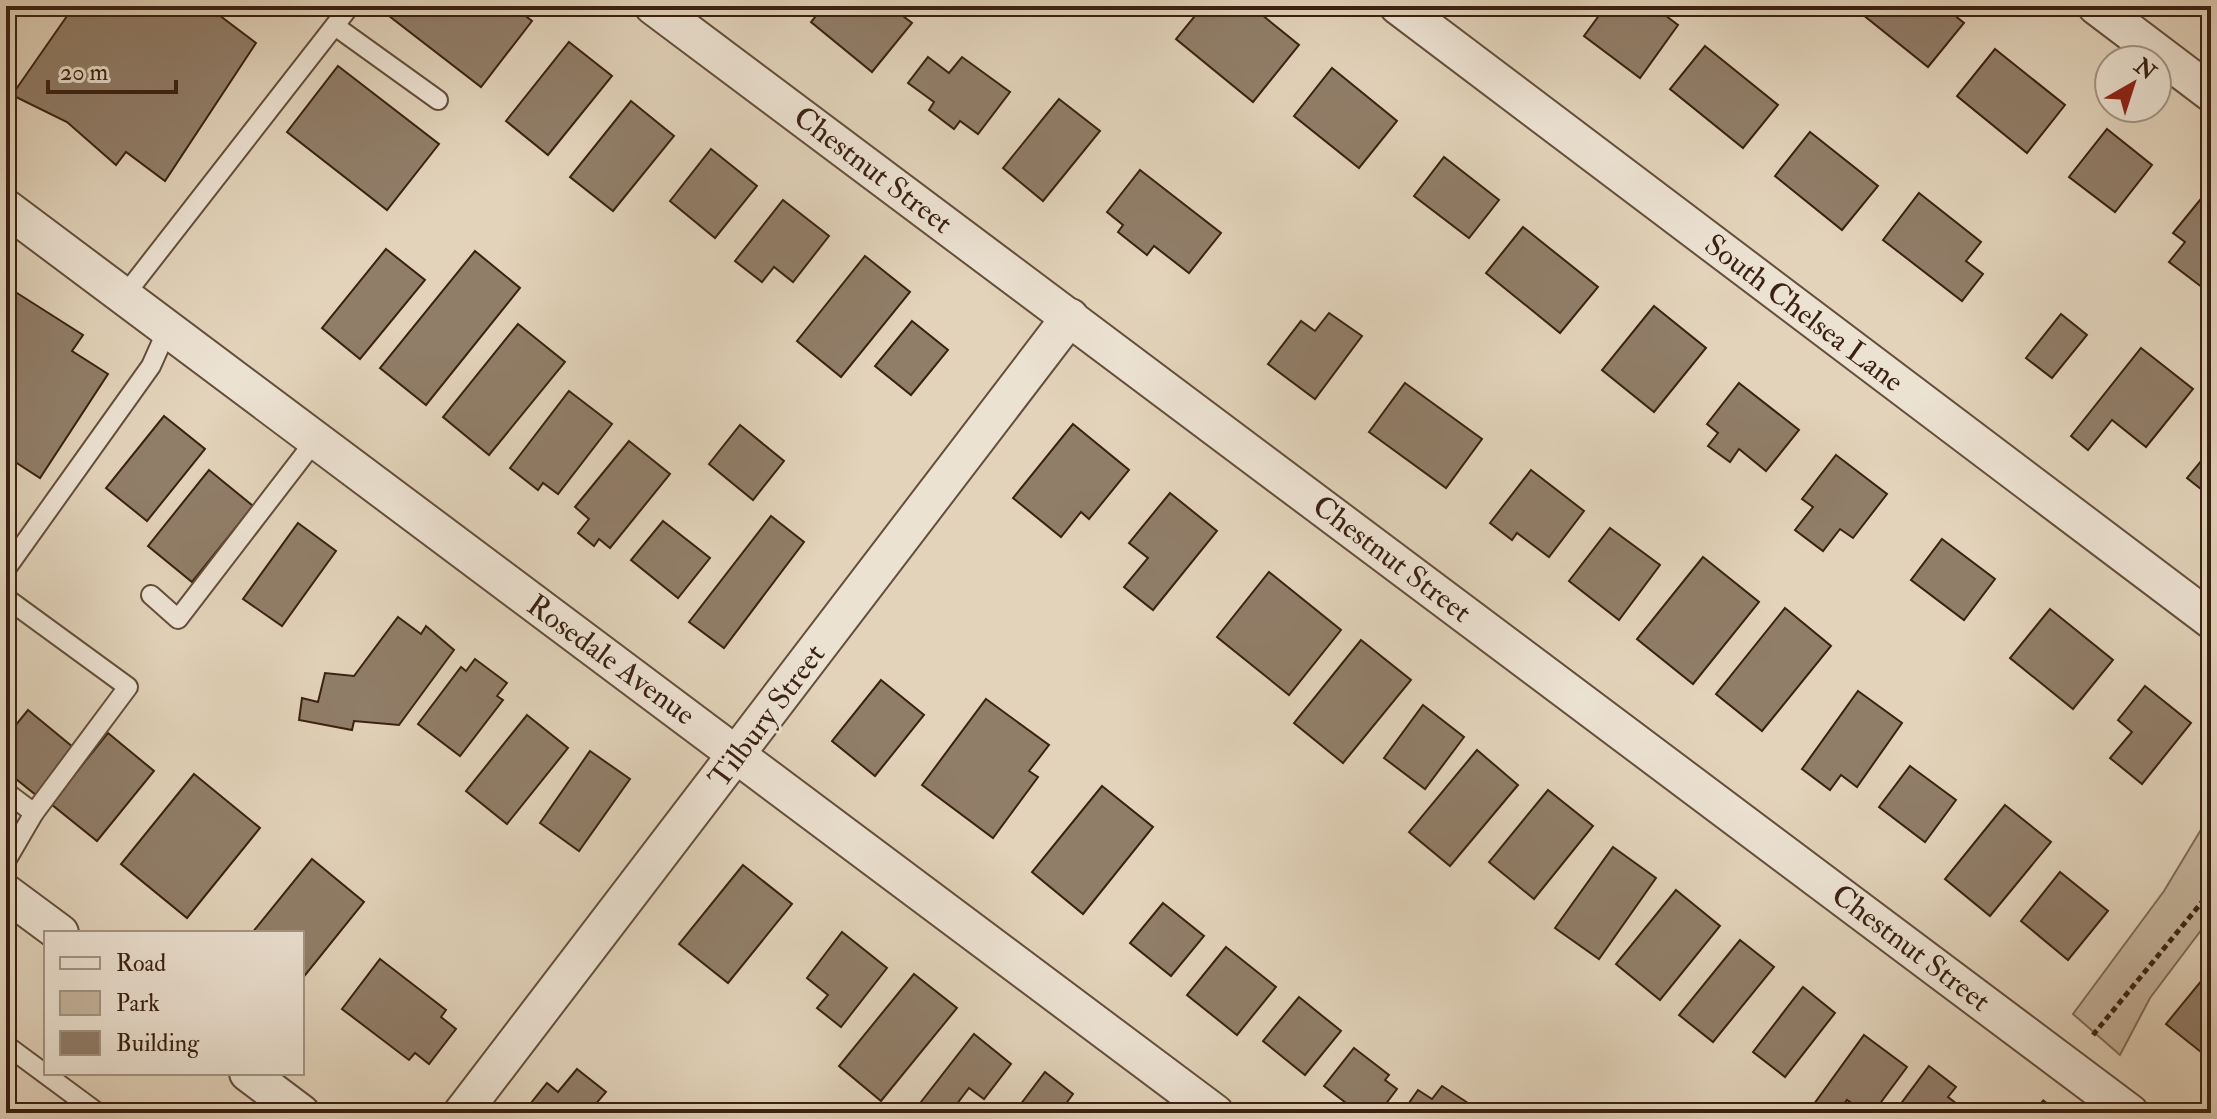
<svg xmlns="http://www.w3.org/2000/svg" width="2217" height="1119" viewBox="0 0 2217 1119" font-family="'IM FELL Double Pica',serif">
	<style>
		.green { fill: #c5b59d; stroke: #806b57; stroke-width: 2 }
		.building { fill: #917e69; stroke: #3a2111; stroke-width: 2 }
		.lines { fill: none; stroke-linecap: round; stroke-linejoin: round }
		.lane-casing { stroke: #644e3b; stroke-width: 22 }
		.street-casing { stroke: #644e3b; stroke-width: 40 }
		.path { stroke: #3a2111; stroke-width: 5; stroke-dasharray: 6 4; stroke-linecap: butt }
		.lane { stroke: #ece2d2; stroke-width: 18 }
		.street { stroke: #ece2d2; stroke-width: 36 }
		.labels { text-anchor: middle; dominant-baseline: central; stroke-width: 6; stroke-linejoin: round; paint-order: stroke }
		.street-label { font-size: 30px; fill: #3a2111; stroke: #ece2d2 }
	</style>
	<rect width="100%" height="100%" fill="#e2d3ba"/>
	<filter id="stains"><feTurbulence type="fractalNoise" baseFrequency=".0025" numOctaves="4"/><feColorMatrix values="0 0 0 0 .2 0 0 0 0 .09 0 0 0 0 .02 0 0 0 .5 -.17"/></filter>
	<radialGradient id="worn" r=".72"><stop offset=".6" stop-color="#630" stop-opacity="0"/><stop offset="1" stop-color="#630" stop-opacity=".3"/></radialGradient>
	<polygon class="green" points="2211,813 2211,917 2150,998 2120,1055 2073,1014 2164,891"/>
	<g class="building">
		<polygon points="74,6 207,6 256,43 165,181 126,152 116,165 67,122 12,95"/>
		<polygon points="382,6 513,6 532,21 481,87 380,9"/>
		<polygon points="824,6 890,6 912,23 872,72 811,22"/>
		<polygon points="1203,6 1251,6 1299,45 1253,102 1176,39"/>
		<polygon points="1606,6 1653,6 1678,25 1640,78 1584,36"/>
		<polygon points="1860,6 1943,6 1964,23 1928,67 1857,10"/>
		<polygon points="569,42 612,76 548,155 506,121"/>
		<polygon points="1705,46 1778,105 1743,148 1670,89"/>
		<polygon points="1995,49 2065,105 2027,153 1957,96"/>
		<polygon points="928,57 949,73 962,57 1010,92 978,134 960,121 954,129 929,110 934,102 908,83"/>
		<polygon points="338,66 439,144 387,210 287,132"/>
		<polygon points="1332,68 1397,121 1359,168 1294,116"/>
		<polygon points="1059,99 1100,131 1043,201 1003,168"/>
		<polygon points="631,101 674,136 613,211 570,177"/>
		<polygon points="2107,129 2152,165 2115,212 2069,177"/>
		<polygon points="1810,132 1878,186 1842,230 1775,176"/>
		<polygon points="711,149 757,186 715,238 670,201"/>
		<polygon points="1444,157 1499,200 1469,238 1414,196"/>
		<polygon points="1140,170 1221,233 1189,273 1154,246 1147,255 1118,232 1123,225 1107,212"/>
		<polygon points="1919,193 1981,242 1966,261 1983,274 1962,301 1883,240"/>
		<polygon points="783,200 829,236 793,282 774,267 762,282 735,261"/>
		<polygon points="2200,200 2211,209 2211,279 2203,288 2169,262 2185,242 2173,233"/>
		<polygon points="1523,227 1598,287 1560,333 1486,273"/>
		<polygon points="386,249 425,280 360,359 322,328"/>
		<polygon points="475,251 520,288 426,405 380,368"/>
		<polygon points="865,256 910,292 841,377 797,341"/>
		<polygon points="6,286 83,335 72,351 108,374 40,478 6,456"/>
		<polygon points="1654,306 1706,348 1654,412 1602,370"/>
		<polygon points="1329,313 1362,336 1315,399 1268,364 1301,321 1315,331"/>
		<polygon points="2061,314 2087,335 2052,378 2026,358"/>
		<polygon points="912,321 948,350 911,395 875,366"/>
		<polygon points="518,324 565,362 489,455 443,417"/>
		<polygon points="2141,348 2193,389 2146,447 2112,420 2088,450 2071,436"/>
		<polygon points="1405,383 1482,439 1446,488 1369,432"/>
		<polygon points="1739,383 1799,430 1766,471 1739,449 1730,462 1708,446 1718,433 1707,424"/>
		<polygon points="569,391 612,424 558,494 543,483 538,490 510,468"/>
		<polygon points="164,416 205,449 147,521 106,488"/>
		<polygon points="1073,424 1129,470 1089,519 1081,512 1061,537 1013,498"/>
		<polygon points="740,425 784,461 753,500 709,464"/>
		<polygon points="629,441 670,474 610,548 599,539 594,546 578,533 589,519 575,507"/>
		<polygon points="2211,449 2211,497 2187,478"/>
		<polygon points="1836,455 1887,494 1853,538 1840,529 1823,551 1795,530 1813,507 1802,499"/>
		<polygon points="209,470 253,506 192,582 148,546"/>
		<polygon points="1531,470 1584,511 1549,557 1517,533 1512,540 1490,523"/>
		<polygon points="1170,493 1217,531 1153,610 1124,587 1148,558 1129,543"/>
		<polygon points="771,516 804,542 724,648 689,622"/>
		<polygon points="663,521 710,558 678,598 631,560"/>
		<polygon points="298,523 336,551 282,626 243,599"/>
		<polygon points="1610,528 1660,565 1619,620 1569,581"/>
		<polygon points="1942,539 1995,579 1964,620 1911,580"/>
		<polygon points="1703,557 1759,602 1693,684 1637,639"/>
		<polygon points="1269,572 1341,630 1289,695 1217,637"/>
		<polygon points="1785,608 1831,646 1762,731 1716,694"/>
		<polygon points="2050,609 2113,660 2073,709 2010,658"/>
		<polygon points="398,617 421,634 426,626 454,650 399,725 354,721 352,730 299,720 302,698 318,702 325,673 354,676"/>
		<polygon points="1361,640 1411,680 1343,763 1294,723"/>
		<polygon points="475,659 507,683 497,696 503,700 460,756 418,724 461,667 466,671"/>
		<polygon points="881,680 924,715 875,776 832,741"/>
		<polygon points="2145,686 2191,723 2142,784 2110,758 2132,732 2118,720"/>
		<polygon points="1858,691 1902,723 1857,787 1841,775 1830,790 1802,769"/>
		<polygon points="986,699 1049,745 1029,771 1038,777 993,838 922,785"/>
		<polygon points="1423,705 1464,737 1425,789 1384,758"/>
		<polygon points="28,710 74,748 36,795 6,771 6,737"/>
		<polygon points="527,715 568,748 507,824 466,791"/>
		<polygon points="108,733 154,771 97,841 51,804"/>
		<polygon points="1477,750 1518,785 1450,866 1409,832"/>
		<polygon points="590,751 630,779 579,851 540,823"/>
		<polygon points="1910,766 1956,800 1925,842 1879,807"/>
		<polygon points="194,774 260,828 187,918 121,864"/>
		<polygon points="1102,786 1153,827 1083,914 1032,872"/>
		<polygon points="1548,790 1593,826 1534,899 1489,862"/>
		<polygon points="2005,805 2051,842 1990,916 1945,879"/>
		<polygon points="1613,847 1656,878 1599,959 1555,928"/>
		<polygon points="312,859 364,902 302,979 302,933 252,933"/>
		<polygon points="743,865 792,904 728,983 679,944"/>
		<polygon points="2060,872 2108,911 2068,960 2021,921"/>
		<polygon points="1676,890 1720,926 1660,1000 1616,964"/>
		<polygon points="1163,903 1204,936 1171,976 1130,943"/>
		<polygon points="842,932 887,968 841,1027 817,1008 828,995 807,978"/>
		<polygon points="1740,940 1774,967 1713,1042 1679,1015"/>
		<polygon points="1226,947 1276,987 1237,1035 1187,995"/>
		<polygon points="380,959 446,1010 441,1017 456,1029 429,1064 415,1053 409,1060 342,1009"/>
		<polygon points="2211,969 2211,1060 2166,1024"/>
		<polygon points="914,974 957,1008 881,1101 839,1066"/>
		<polygon points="1803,987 1835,1013 1785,1077 1753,1052"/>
		<polygon points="1299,997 1341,1031 1305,1075 1263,1041"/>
		<polygon points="974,1034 1011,1064 984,1099 969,1088 950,1113 935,1113 921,1102"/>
		<polygon points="1864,1035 1907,1067 1873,1113 1865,1113 1847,1100 1837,1113 1826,1113 1814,1104"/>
		<polygon points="1354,1048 1389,1075 1385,1080 1397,1089 1379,1113 1366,1106 1359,1113 1324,1086"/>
		<polygon points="1929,1066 1956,1087 1948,1097 1965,1110 1894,1113"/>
		<polygon points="577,1069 606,1092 588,1113 523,1113 547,1083 558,1092"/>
		<polygon points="1045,1072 1073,1094 1065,1105 1076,1113 1014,1113"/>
		<polygon points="1442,1086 1468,1103 1461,1113 1402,1113 1418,1090 1432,1099"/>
	</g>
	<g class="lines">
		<g class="lane-casing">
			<g id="lane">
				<polyline points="335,26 438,100"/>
				<polyline points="124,296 350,6"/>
				<polyline points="6,569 151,366 168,328"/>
				<polyline points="151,595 178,619 314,442"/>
				<polyline points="6,598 128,687 34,813"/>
				<polyline points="6,792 34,813 6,861"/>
				<polyline points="6,1045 98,1113"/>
			</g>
		</g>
		<g class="street-casing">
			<g id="street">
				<polyline points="653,6 2130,1113"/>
				<polyline points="1398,6 2211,620"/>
				<polyline points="2096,6 2211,93"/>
				<polyline points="6,208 1215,1113"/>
				<polyline points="6,893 60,933"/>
				<polyline points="248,1073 301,1113"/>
				<polyline points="462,1113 1070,317"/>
			</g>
		</g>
		<g class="path">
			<polyline points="6,14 10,16"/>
			<polyline points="2093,1035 2211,891"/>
			<polyline points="2035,1113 2047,1098"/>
		</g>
		<use href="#lane" class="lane"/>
		<use href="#street" class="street"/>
	</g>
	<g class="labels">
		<g class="street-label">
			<text transform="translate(873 170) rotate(37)">Chestnut Street</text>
			<text transform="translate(1804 313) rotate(37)">South Chelsea Lane</text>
			<text transform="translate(1392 559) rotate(37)">Chestnut Street</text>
			<text transform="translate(611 660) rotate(36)">Rosedale Avenue</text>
			<text transform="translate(767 716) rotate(-53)">Tilbury Street</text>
			<text transform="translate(1911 948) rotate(37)">Chestnut Street</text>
		</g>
	</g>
	<rect width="2217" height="1119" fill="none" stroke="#e2d3ba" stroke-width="32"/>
	<rect x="8" y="8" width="2201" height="1103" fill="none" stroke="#3a2111" stroke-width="4"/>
	<rect x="16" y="16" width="2185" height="1087" fill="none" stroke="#3a2111" stroke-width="2"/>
	<rect x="44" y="931" width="260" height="144" fill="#ece2d2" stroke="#a59585" stroke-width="2"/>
	<rect x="60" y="957" width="40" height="12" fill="#ece2d2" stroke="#a59585" stroke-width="2"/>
	<text x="116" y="971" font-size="24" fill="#3a2111">Road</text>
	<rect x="60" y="991" width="40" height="24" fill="#c5b59d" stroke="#a59585" stroke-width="2"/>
	<text x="116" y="1011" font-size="24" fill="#3a2111">Park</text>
	<rect x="60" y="1031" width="40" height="24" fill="#917e69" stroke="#a59585" stroke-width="2"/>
	<text x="116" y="1051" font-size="24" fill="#3a2111">Building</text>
	<g transform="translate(2133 84) rotate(39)"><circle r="38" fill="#ece2d2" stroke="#a59585" stroke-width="2"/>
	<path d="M0-6L14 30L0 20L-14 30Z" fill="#8f2418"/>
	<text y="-12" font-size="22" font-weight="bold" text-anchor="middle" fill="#3a2111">N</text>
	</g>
	<path d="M48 80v12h128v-12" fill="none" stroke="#3a2111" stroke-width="4"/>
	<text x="60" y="80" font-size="24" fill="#3a2111" stroke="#ece2d2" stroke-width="6" paint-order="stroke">20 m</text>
	<rect width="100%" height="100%" filter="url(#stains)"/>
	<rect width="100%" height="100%" fill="url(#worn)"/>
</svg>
